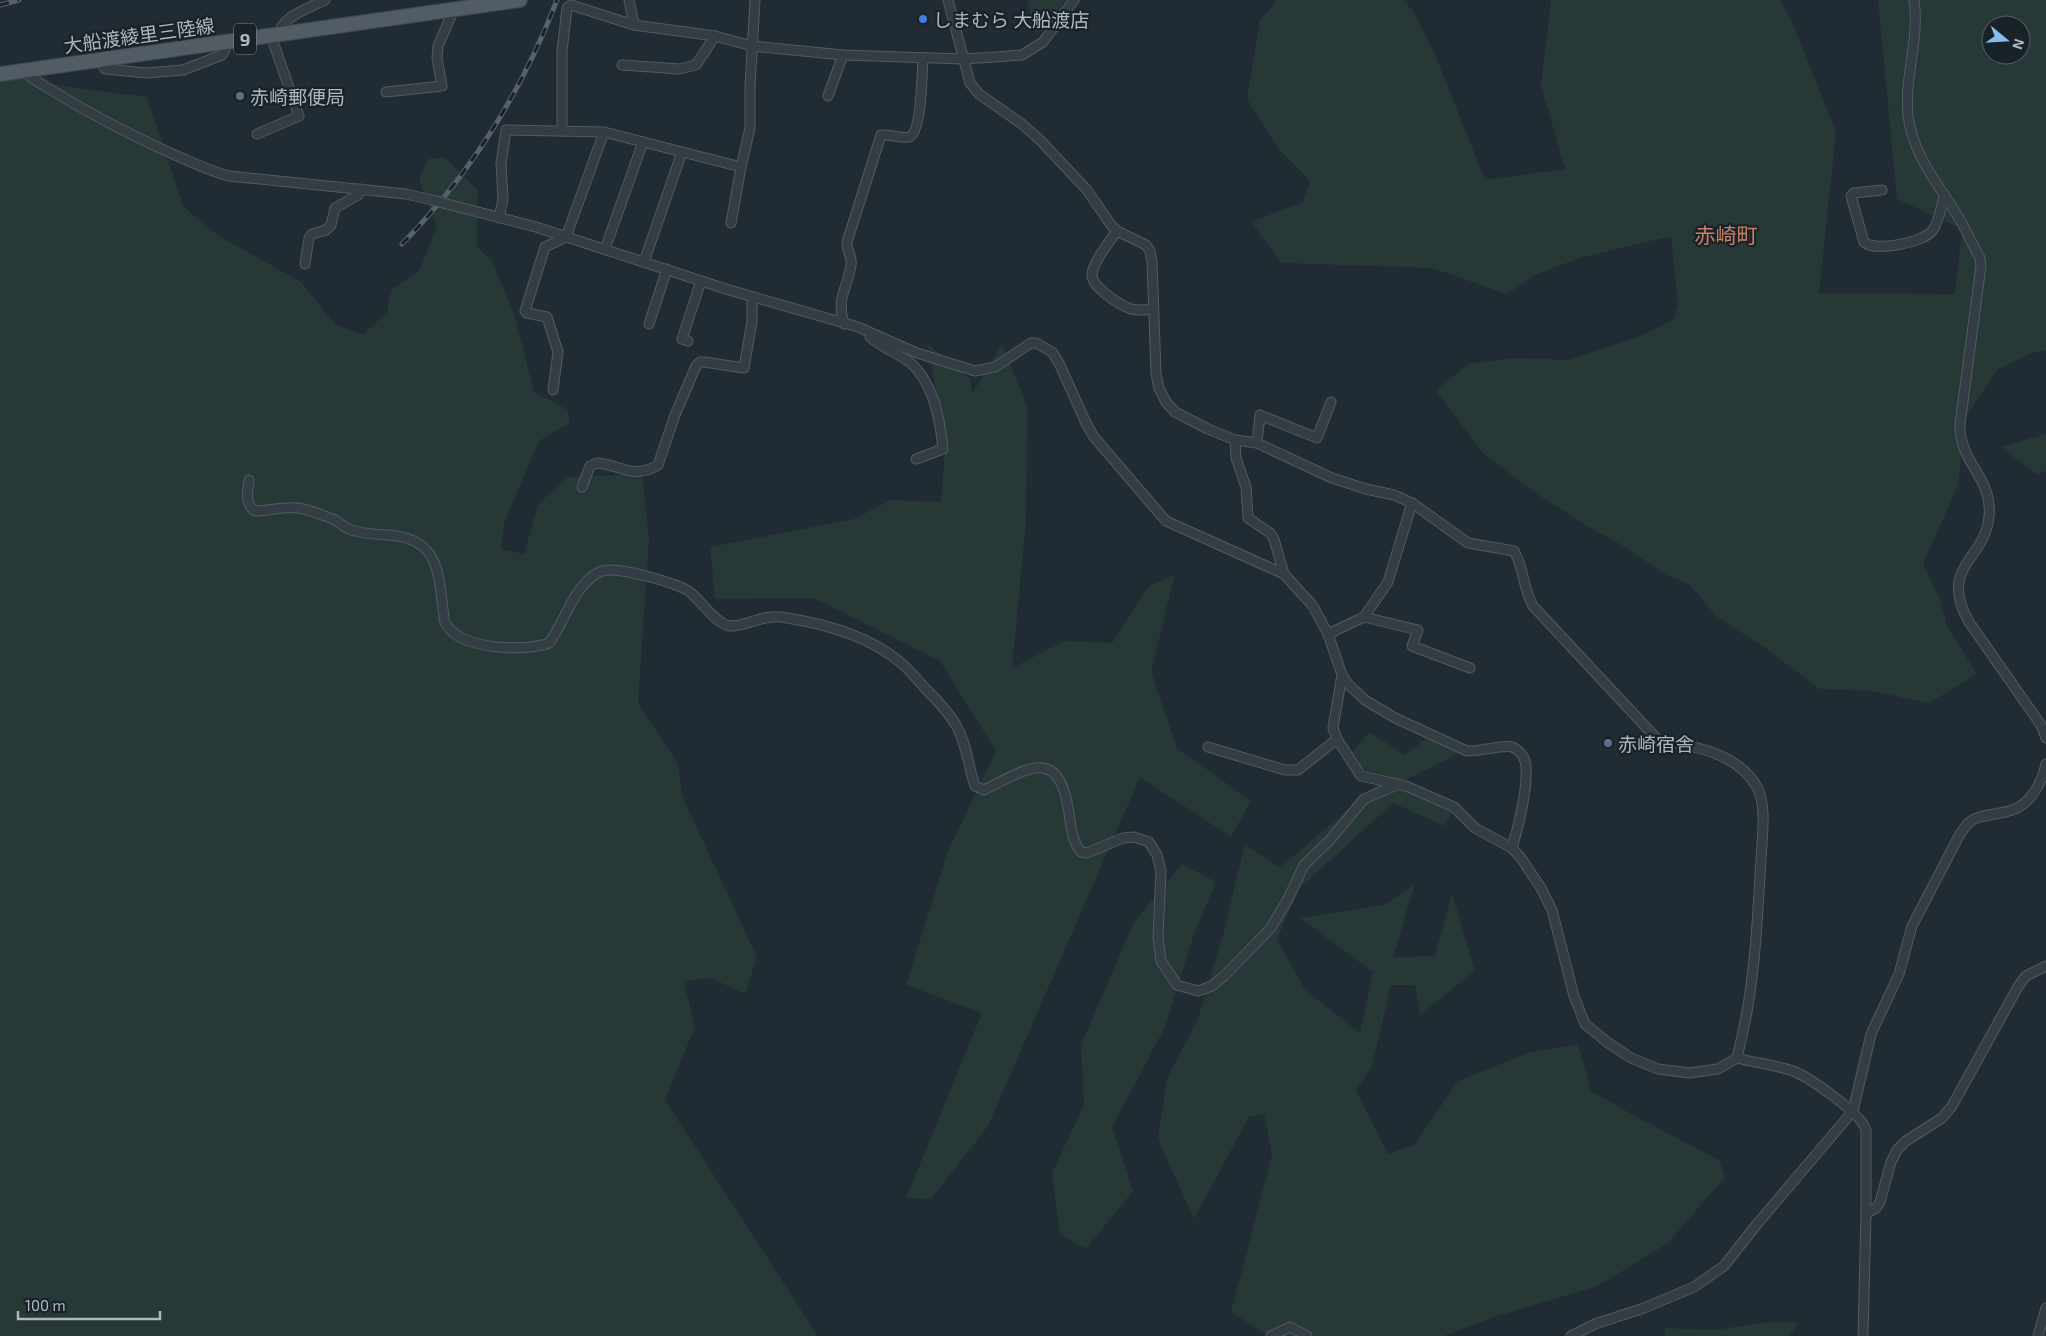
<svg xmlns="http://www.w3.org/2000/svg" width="2046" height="1336" viewBox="0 0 2046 1336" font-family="'Exo 2','Noto Sans JP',sans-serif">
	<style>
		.green { fill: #263936; fill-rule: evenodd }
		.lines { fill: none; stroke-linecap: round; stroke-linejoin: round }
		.minor-casing { stroke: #515b62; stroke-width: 11 }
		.primary-casing { stroke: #3d464e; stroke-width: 16 }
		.minor { stroke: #343d44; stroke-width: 9 }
		.primary { stroke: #525c65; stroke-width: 14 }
		.rail-casing { stroke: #56616b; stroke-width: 5 }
		.rail { stroke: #192229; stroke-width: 3; stroke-dasharray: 9; stroke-linecap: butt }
		.minor-bridge-casing { stroke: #515b62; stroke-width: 11; stroke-linecap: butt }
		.minor-bridge { stroke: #343d44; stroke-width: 9 }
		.shop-dot { fill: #3f7fe0; stroke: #192229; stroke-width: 2 }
		.service-dot { fill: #5c6f8a; stroke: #192229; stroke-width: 2 }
		.labels { text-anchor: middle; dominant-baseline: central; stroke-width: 4.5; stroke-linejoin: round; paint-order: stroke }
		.shield { fill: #192229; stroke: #818b93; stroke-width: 1 }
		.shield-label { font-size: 18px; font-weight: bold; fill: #aeb8c1 }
		.poi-label { font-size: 19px; fill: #aeb8c1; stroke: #192229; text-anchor: start }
		.street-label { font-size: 19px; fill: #aeb8c1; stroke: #192229 }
		.quarter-label { font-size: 21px; fill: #c88162; stroke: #192229 }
	</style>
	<rect width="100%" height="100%" fill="#212b34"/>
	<g class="green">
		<polygon points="1027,0 1066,0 1042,31 1035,32"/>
		<path d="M1277,0h126l11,12 22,45 49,123 80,-11 -24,-84 10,-85h229l11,19 45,113 -17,161 136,1 7,-65 -65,-30 -19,-199h168v351l-12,1 -37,18 -32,49 -7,66 -35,79 18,37 6,25 30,48 -48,29 -57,-12 -52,-2 -55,-41 -49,-32 -27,-32 -21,-8 -43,-29 -38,-21 -50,-32 -54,-41 -47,-62 32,-27 48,-6 52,2 68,-22 37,-18 5,-14 -7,-70 -91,22 -43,16 -30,20 -75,-26 -150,-5 -31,-41 52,-20 7,-21 -33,-34 -30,-48 13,-79zM1991,25h30v30h-30z"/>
		<polygon points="0,74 81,89 147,97 183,206 216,234 301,282 335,324 363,335 387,312 391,290 419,271 437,227 419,180 428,159 444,157 478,191 477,247 492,261 514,314 534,392 568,410 570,423 539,441 504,523 501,549 524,554 538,504 567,477 642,474 649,539 638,703 678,764 682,796 757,957 745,994 711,978 684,981 695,1027 665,1100 818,1336 0,1336"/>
		<polygon points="927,343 970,379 972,394 1002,344 1027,406 1026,521 1012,668 1065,641 1112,643 1148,587 1175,574 1151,672 1177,748 1251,801 1231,837 1140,777 988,1126 931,1199 906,1198 982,1013 906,985 948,851 996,751 940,661 814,598 715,599 710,547 854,519 891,500 941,502 946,438"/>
		<polygon points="2046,434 2046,471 2037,475 2001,447"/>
		<polygon points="1369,732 1405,755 1428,737 1460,753 1401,782 1455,807 1444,826 1393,803 1299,889 1277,939 1305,990 1360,1033 1373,972 1300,918 1384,905 1415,884 1393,957 1435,956 1452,893 1475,971 1420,1015 1415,985 1391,985 1372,1067 1356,1090 1388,1154 1414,1145 1458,1081 1528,1053 1578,1044 1591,1091 1633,1115 1719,1160 1725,1177 1668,1243 1598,1286 1497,1316 1444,1336 1268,1336 1231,1312 1272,1155 1264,1114 1249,1117 1194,1219 1158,1139 1167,1078 1197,1021 1223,935 1245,844 1280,868 1378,783 1350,755"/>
		<polygon points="1182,864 1216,882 1194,934 1165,1027 1112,1127 1133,1191 1086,1249 1060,1234 1052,1173 1084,1105 1081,1045 1134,922"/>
		<polygon points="1799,1322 1789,1336 1665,1336 1665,1328 1715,1330 1759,1323"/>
	</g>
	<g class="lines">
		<g class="minor-casing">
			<g id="minor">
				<polyline points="629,0 634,25 715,36 752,46 843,55 963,59 995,57 1022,55 1043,42 1074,0"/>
				<path d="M948,0l22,83 9,11 43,30 18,16 47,50 24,35 6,6 29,14 4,6 2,11 4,112 3,14 7,14 9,10 33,17 27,11 22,3 75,35 34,11 28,6 18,8 56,40 46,8c10,17 9,37 19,55l125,134c36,6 80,13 99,47 10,18 5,52 4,72 -3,49 -5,98 -13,147 -3,17 -7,35 -11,52"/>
				<path d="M1914,0c6,38 -10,77 -6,115 4,37 27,65 46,95 10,15 17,32 26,48l1,8 -21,158c-1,40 33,52 29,93 -5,45 -51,49 -20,105l72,103 5,13"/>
				<path d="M278,35c5,-20 30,-26 47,-35"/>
				<polyline points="100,60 105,69 146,73 183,70 222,55 229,41"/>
				<polyline points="622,65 679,69 696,65 715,36"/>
				<path d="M21,71c49,32 100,60 154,84 18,8 35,16 54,21l177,18 26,6"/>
				<polyline points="386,92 442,86 437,58 438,46 454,9"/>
				<polyline points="828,96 843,55"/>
				<polyline points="562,131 562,51 567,8 571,5 634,25"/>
				<polyline points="257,134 299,116 271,36"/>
				<path d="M1882,190l-28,3 -3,3 13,46c10,10 60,1 69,-12 6,-9 8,-23 11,-33"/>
				<path d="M447,204l89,23 190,62 132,38 59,26 58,18 20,-4 36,-24h5l16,9 7,11 27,60 8,14 72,84 118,53 29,32 15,28 14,41 6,9 17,16 30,18 72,33c13,1 36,-7 45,-4 6,2 11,8 13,14 5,20 -7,67 -13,87"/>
				<polyline points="499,218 503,199 501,164 506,130 604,132 741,167 750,128 750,87 755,0"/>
				<polyline points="731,223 741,167"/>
				<path d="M1117,231c-7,10 -24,31 -25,43 -1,13 28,31 39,35 7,2 15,1 23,0"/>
				<polyline points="605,249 643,142"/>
				<polyline points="644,262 682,152"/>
				<polyline points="305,264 309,238 312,234 326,230 331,225 335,208 358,195 360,189"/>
				<polyline points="649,324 667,269"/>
				<path d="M844,324c-8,-28 3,-33 7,-59 2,-8 -5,-14 -4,-23l34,-107c9,-1 20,4 28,2 13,-4 13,-66 14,-79"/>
				<path d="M870,337c11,10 25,15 37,23 26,20 33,58 36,89l-27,10"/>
				<polyline points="688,341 682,339 701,281"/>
				<polyline points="553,390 558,352 547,317 527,313 525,311 545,247 566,237 604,132"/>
				<polyline points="1235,440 1236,458 1246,487 1248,518 1270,533 1274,539 1284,574"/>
				<polyline points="1257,443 1260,415 1317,438 1331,402"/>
				<path d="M249,480c-1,12 -5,23 6,31 14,0 28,-5 42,-3 11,1 25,7 36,11 6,3 10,8 16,10 23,10 51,0 73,17 18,14 18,42 21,63 1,4 0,11 3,15 14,26 79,28 103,19 16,-21 26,-62 53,-72 15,-5 75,12 88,21 12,10 22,27 36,33 13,5 36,-11 55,-8 41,6 87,18 119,45 10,8 18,19 27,28 10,10 21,22 29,35 11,19 12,41 19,61l9,4c43,-21 75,-46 85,23 2,14 3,28 12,39l6,1 36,-15 11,-1 15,5 8,13 4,16 -3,66 3,24 16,24 21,6 14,-5 12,-10 46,-47 18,-30 16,-34 26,-25 34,-41 35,-15"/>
				<path d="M582,487l8,-21 7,-3c25,2 35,17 61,2l17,-50 21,-49 4,-4h4l40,6 8,-47v-24"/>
				<polyline points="1364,617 1418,630 1412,646 1470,668"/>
				<polyline points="1328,634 1364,617 1388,582 1412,503"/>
				<path d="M1342,675l-9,53 4,11 24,37 45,10 48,21 21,21 37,20 9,10 20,30 11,22 22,86 11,28 22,18 24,16 27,11 31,4 29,-4 19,-11c19,5 38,7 56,13 16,6 69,43 73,59v84l-3,122"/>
				<polyline points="1208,747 1285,770 1298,770 1337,739"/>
				<polyline points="1866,1214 1876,1208 1880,1202 1891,1162 1897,1150 1906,1141 1942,1118 1952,1106 2019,985 2026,976 2046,966"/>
				<polyline points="1271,1336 1290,1327 1307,1336"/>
				<path d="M1571,1336l24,-12 49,-16 50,-21 30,-21 33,-42 96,-113 18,-77 28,-60 13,-48 48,-92c5,-7 9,-14 17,-16 11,-4 24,-4 35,-8 19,-6 30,-28 34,-46"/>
				<polyline points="2038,1336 2046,1308"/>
			</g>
		</g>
		<g class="primary-casing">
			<polyline id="primary" points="0,74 520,0"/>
		</g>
		<use href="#minor" class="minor"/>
		<use href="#primary" class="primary"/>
		<g class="rail-casing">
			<g id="rail">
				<polyline points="0,5 19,0"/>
				<path d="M402,244c68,-69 120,-153 155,-244"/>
			</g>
		</g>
		<use href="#rail" class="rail"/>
		<g class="minor-bridge-casing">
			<polyline id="minor-bridge" points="432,200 447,204"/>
		</g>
		<use href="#minor-bridge" class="minor-bridge"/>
	</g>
	<circle class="shop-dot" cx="923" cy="19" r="5"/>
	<g class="service-dot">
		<circle cx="240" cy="96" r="5"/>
		<circle cx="1608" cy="743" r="5"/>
	</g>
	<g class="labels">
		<rect class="shield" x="234" y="23.5" width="22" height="31" rx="4"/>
		<g class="shield-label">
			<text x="245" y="39">9</text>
		</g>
		<g class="poi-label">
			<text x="933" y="19">しまむら 大船渡店</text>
			<text x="250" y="96">赤崎郵便局</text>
			<text x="1618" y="743">赤崎宿舎</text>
		</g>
		<g class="street-label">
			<text transform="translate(139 35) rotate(-8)">大船渡綾里三陸線</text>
		</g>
		<g class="quarter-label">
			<text x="1726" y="234">赤崎町</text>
		</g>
	</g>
	<g transform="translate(2006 40) rotate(108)"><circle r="24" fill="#192229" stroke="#555e66"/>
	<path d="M0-4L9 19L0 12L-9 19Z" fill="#87bcee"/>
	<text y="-8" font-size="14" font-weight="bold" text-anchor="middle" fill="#aeb8c1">N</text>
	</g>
	<path d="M18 1311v8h142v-8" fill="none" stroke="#aeb8c1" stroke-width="2.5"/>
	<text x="25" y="1311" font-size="15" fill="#aeb8c1" stroke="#192229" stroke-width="4" paint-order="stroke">100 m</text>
</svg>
